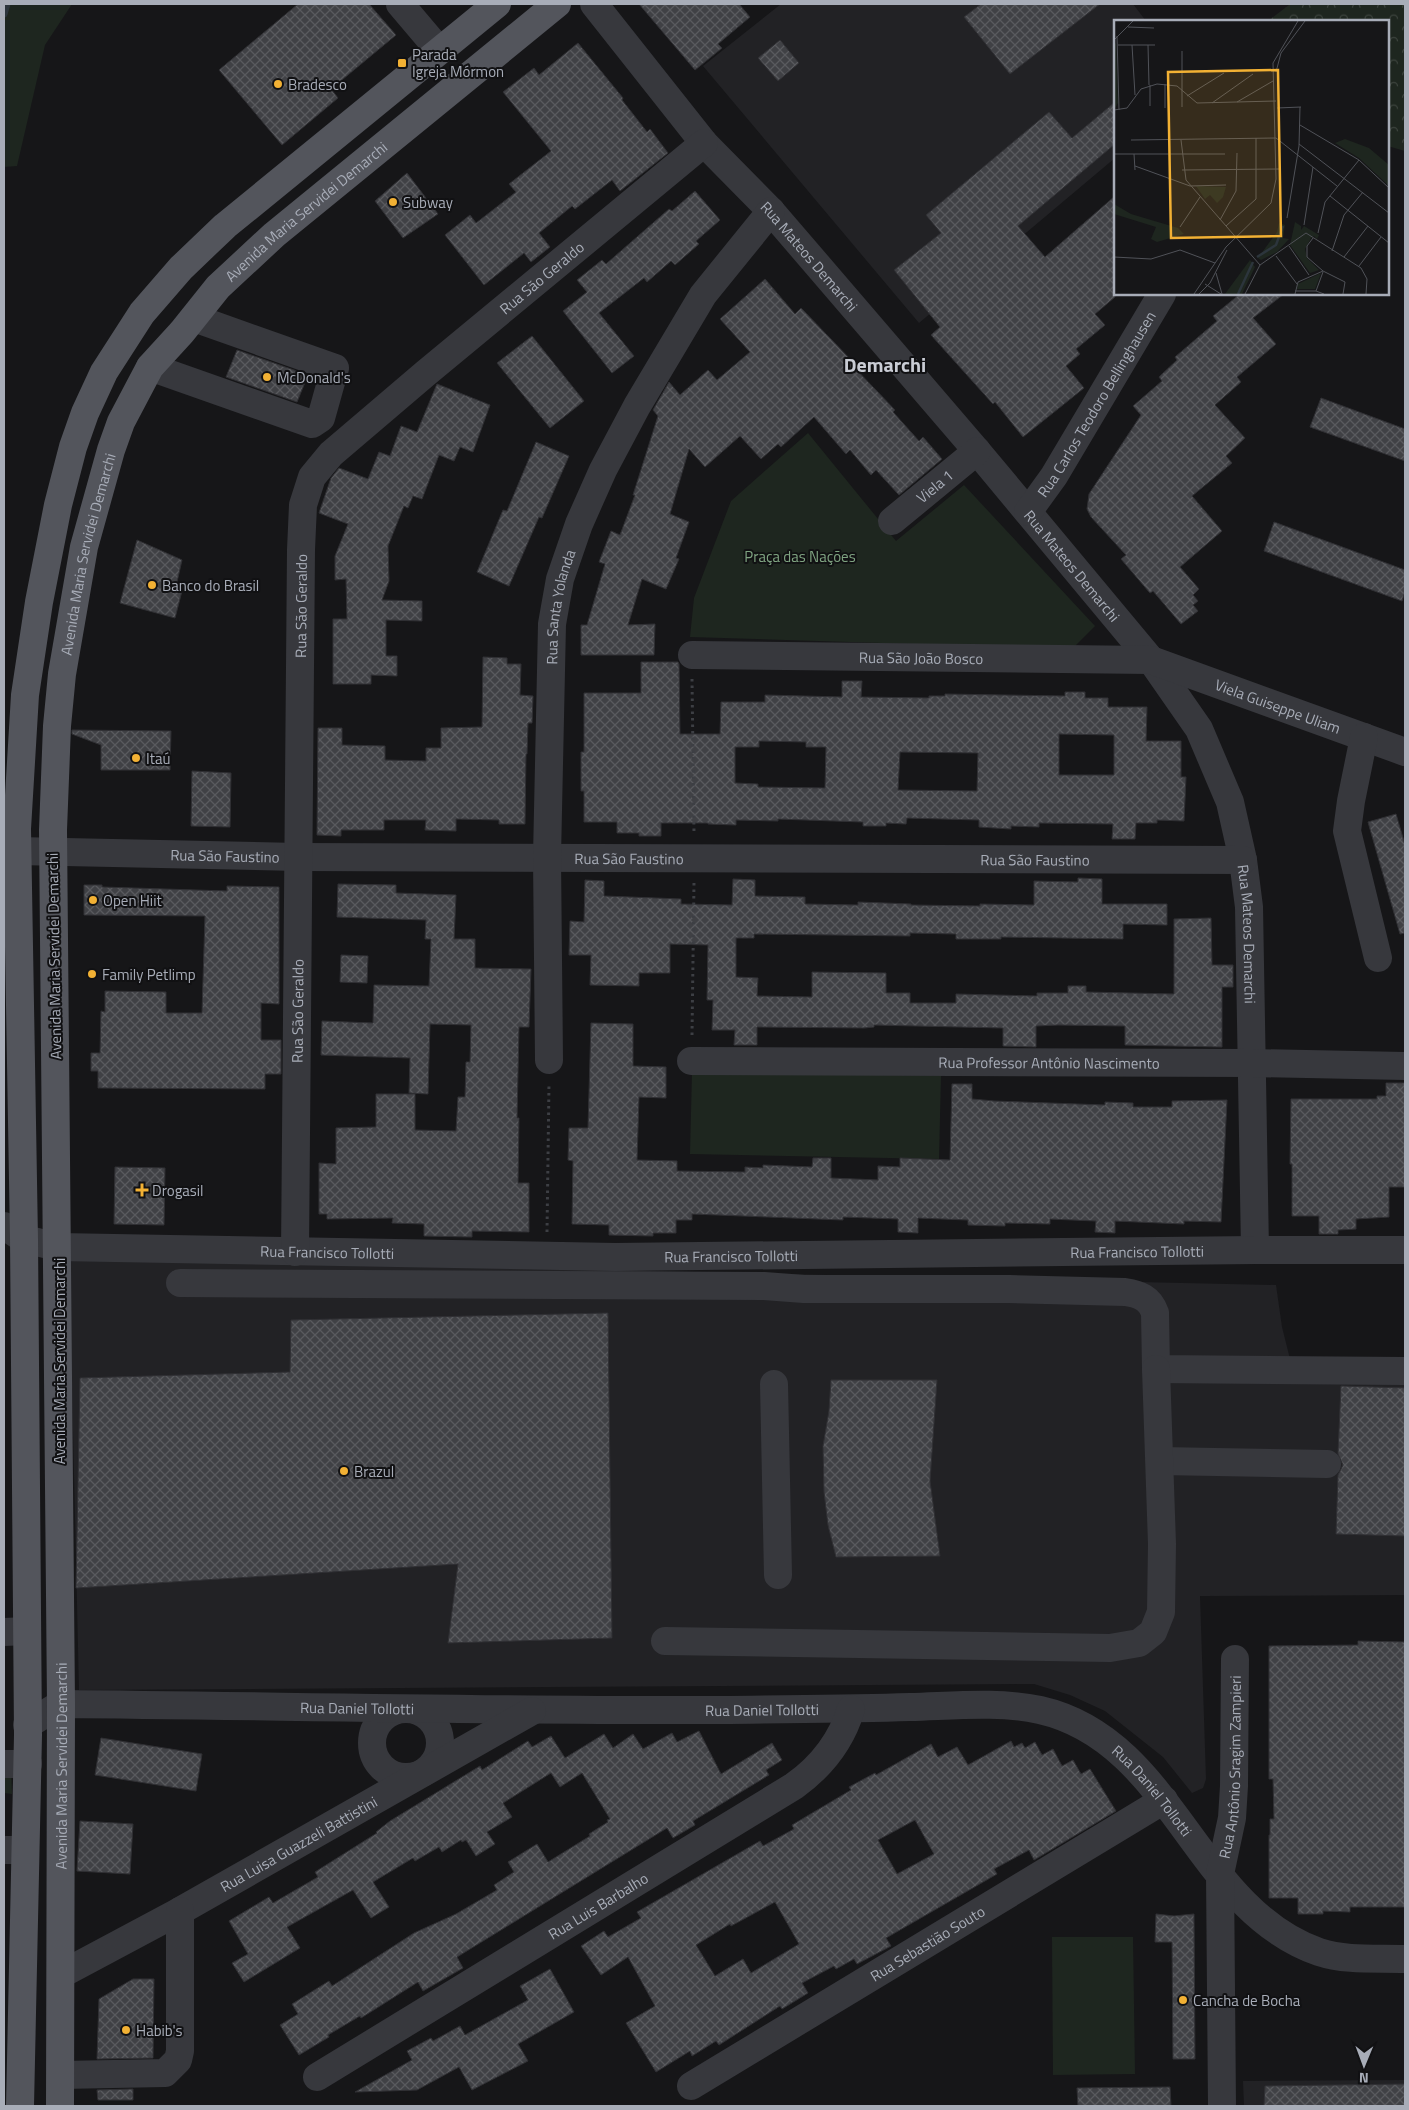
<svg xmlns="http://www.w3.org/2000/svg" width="1409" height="2110" viewBox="0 0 1409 2110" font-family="'Titillium Web',sans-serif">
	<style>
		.built { fill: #222225 }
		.green { fill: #1e261f }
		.forest { fill: url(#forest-crowns) }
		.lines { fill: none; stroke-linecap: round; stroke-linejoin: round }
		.stream { stroke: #2c353c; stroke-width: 7 }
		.building { fill: url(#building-cross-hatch); stroke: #303034; fill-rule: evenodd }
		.path { stroke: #3d3f44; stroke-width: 3; stroke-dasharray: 2.5 4; stroke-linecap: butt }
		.minor { stroke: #37383d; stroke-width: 28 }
		.major { stroke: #53555c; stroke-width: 28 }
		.poi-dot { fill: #f2b134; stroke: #111113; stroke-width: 2 }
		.labels { text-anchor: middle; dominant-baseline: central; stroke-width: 4; stroke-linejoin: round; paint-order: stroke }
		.poi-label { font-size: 15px; fill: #a8adb8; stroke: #111113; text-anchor: start }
		.street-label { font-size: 15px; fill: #a8adb8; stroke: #111113 }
		.park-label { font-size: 15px; fill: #7fa381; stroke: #111113 }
		.district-label { font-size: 20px; font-weight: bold; fill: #c9ccd4; stroke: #111113 }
		.inset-river { fill: none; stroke: #2c353c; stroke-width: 2.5 }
		.inset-road { fill: none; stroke: #505258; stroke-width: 1 }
		.view { fill: #f2b134; fill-opacity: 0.15; stroke: #f2b134; stroke-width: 2.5 }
		.inset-edge { fill: none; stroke: #a8adb8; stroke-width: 2.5 }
	</style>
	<defs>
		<pattern id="forest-crowns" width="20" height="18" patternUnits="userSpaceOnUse" patternTransform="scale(1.25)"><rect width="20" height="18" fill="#1e261f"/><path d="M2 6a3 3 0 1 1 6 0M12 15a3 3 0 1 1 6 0" fill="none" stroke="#3c433d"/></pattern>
		<pattern id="building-cross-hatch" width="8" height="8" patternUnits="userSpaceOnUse" patternTransform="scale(1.25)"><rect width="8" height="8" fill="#404145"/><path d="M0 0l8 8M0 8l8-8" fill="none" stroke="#595a5e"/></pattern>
	</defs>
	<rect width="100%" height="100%" fill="#161618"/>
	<g class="built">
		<polygon points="781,4 1133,4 1146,21 1115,21 1115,158 919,323 703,66"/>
		<polygon points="69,1258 1276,1285 1282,1327 1291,1363 1405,1362 1405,1595 1200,1596 1206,1779 1203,1788 1192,1793 1163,1757 1105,1711 1070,1695 1034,1684 79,1690"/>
		<polygon points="1405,2080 1405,2106 1244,2106 1243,2081"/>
	</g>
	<g class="green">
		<polygon points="4,4 72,4 45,45 17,166 4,167"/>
		<polygon points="808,433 896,541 964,485 1095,626 1072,649 690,637 694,598 731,501"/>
		<polygon points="692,1072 941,1076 939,1159 690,1154"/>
		<polygon points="11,1767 12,1794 4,1793 4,1768"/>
		<polygon points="1052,1937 1133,1937 1135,2074 1053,2075"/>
	</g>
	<polygon class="forest" points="1405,4 1405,151 1388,146 1388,21 1268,21 1289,5"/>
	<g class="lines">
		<polyline class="stream" points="4,14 7,4"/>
	</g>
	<g class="building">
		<polygon points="298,4 369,4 396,35 331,89 338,98 282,145 219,70"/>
		<polygon points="639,4 739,4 750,17 718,44 722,48 695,70"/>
		<polygon points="981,4 1100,4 1010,74 964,17"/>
		<polygon points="780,40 799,63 778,81 758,58"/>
		<polygon points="578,43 623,98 622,100 647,132 650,129 668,153 620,191 612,180 575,209 572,206 539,233 550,247 531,262 524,253 484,285 445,235 470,215 476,223 516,192 509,184 551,151 503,92 534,68 539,75"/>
		<polygon points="1115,102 1115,144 1018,226 1045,257 1115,196 1115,297 1095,314 1105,325 1076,349 1080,354 1066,366 1084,388 1023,437 995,402 993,404 931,335 940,327 894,270 941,233 926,215 1049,112 1072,138"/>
		<polygon points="407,173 438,214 403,238 375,201"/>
		<polygon points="695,191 720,220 696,241 699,244 675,265 671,261 647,282 644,278 599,313 634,356 612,373 563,311 587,292 577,280 602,260 606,264 669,209 672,211"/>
		<polygon points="765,279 795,314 801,308 852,361 850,363 895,410 893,412 919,441 923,437 942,459 899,495 876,470 871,475 850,450 846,454 814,417 781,447 778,444 761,459 740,436 705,467 689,449 670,514 689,522 676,558 679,559 666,589 642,579 628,625 655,624 654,655 581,655 581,625 587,625 605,564 599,562 611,531 620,535 635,495 633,495 658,416 653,410 669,382 680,395 708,370 717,380 750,352 720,319"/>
		<polygon points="1240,294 1284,294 1253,318 1276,344 1237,377 1241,382 1215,405 1245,438 1226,456 1232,463 1192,496 1222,531 1180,567 1199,589 1193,595 1198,601 1193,605 1198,611 1181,624 1153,591 1150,593 1121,559 1126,555 1091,517 1087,509 1088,502 1089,494 1141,415 1133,406 1162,381 1159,377 1177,360 1175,357 1217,321 1213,316"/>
		<polygon points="532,336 584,401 550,428 497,363"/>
		<polygon points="237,350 308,375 297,402 226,377"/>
		<polygon points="437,384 490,405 473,452 460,447 454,461 439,455 422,499 413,496 408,508 404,506 388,546 389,581 382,600 422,601 422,621 386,620 386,656 397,656 397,676 371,675 371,684 333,684 333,619 347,619 346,579 335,580 335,556 348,524 319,513 331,478 339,468 368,479 379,452 390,456 401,426 417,432"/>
		<polygon points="1321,398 1405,429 1405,461 1310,427"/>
		<polygon points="536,442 569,456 542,518 539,517 509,586 477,572 503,510 507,511"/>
		<polygon points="1274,522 1405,570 1405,591 1402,601 1264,551"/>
		<polygon points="137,540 182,560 177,582 183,587 175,618 120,603"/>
		<polygon points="483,657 507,658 507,664 521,664 520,695 533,696 532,723 528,723 527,754 526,754 525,824 499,824 499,820 456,819 456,831 425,830 426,820 384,820 384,830 341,830 341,836 317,835 318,728 342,728 342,745 385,746 385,760 426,761 426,748 441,748 441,728 482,727"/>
		<path d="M641,662h37l1,2 1,70h40l1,-32h44v-7l77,2v-16h20l-1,16 68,1v-2h16v-2l120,2v-4h20v6h23v9h39l-1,34h35v36h5l-2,44 -27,-1v3h-21l-1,16h-23l1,-15 -74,-1v4l-28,-1v3l-32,-2v-7l-72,-2 -1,6 -20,-1v3h-23v-4l-85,-3v2l-42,-1v5l-28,-1v-1h-47v13h-22v-3h-22v-11h-33v-31h-3v-39h3v-59h57zM1059,734l55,1v40h-55zM759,741l47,1v5h20l-1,41 -67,-1v-3l-23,-1v-36h24zM900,752l78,1 -1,38 -79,-1z"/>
		<polygon points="72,730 171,731 170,770 101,770 101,745 72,734"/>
		<polygon points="192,771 231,773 230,827 191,826"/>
		<polygon points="1396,814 1405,845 1405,933 1400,934 1368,822"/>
		<polygon points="1078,878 1102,879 1102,904 1167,904 1167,925 1123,924 1123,939 1001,937 1001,939 956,939 956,934 910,933 910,936 754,934 754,938 736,938 736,977 758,978 757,996 812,997 812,972 886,973 886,993 910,993 910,1003 956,1003 956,994 1037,996 1037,993 1068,993 1068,986 1086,986 1086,992 1174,994 1174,919 1211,918 1212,965 1233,965 1233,987 1222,987 1222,1047 1125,1045 1125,1026 1058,1025 1036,1026 1036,1047 1003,1046 1003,1028 874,1025 874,1027 864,1028 757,1027 757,1045 734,1045 735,1030 712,1030 713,1000 707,1000 708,945 670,944 670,973 639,973 639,986 590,985 591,955 569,955 570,921 584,922 585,880 604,881 604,896 681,899 681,904 732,905 733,879 755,880 755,896 805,897 805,904 858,905 858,902 911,904 911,905 980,906 980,904 1034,905 1034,881 1078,882"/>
		<polygon points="338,884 396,885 396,893 456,895 454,939 475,939 475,968 531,969 529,1027 519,1027 517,1118 519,1118 518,1183 529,1183 529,1232 472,1231 472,1237 424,1236 424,1224 392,1223 393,1218 327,1219 327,1214 319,1214 319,1163 336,1164 336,1128 376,1127 376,1094 415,1094 415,1130 456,1131 458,1097 465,1097 466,1062 470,1062 471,1025 430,1024 428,1094 409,1093 410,1058 321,1055 322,1021 373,1023 374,985 429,986 431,939 425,939 426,920 337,917"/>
		<polygon points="84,885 102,885 102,887 227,891 227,886 279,887 279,1004 261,1003 261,1040 281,1040 281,1074 265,1074 265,1089 98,1088 98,1071 91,1071 91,1053 100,1053 101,1011 105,1012 105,991 166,992 166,1013 202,1013 205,916 84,915"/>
		<polygon points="341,955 368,956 367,983 340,982"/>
		<polygon points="591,1023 633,1024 633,1066 666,1067 666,1098 639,1097 637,1160 677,1161 677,1171 745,1172 745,1167 763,1168 763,1165 812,1167 813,1158 831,1158 831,1178 878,1180 878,1166 900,1167 900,1158 950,1160 952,1084 972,1084 972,1099 994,1101 1105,1105 1105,1102 1133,1103 1133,1107 1172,1107 1172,1101 1227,1100 1221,1222 1184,1221 1184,1224 1115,1221 1115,1233 1095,1232 1096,1221 1050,1219 1050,1224 1005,1223 1005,1226 968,1225 968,1220 918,1218 918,1233 898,1232 898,1219 843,1217 843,1220 692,1214 692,1220 676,1220 676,1233 653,1233 653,1236 609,1235 609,1225 572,1224 573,1161 568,1160 569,1128 588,1128"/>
		<polygon points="1386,1083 1405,1083 1405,1187 1389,1187 1389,1217 1356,1219 1356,1229 1338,1230 1338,1234 1319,1234 1319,1216 1292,1216 1292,1164 1290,1164 1291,1099 1377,1099 1377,1096 1386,1096"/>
		<polygon points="115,1167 165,1168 164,1225 114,1224"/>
		<polygon points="608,1313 612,1638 448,1643 458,1564 76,1588 80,1378 290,1372 291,1320"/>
		<polygon points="831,1380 937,1380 930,1481 940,1556 836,1557 828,1525 824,1492 823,1446 829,1411"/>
		<polygon points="1341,1386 1405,1388 1405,1536 1336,1534 1338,1475 1343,1465 1338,1454"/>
		<polygon points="1358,1641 1405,1642 1405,1907 1350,1907 1350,1912 1323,1911 1323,1914 1298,1914 1298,1898 1269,1898 1269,1835 1270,1835 1270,1819 1274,1819 1273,1779 1269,1779 1269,1646 1358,1645"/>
		<polygon points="699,1731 721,1774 772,1743 782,1760 766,1770 769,1775 693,1821 695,1825 673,1838 667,1828 457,1957 463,1968 423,1991 418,1982 361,2018 360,2016 328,2035 329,2037 299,2055 280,2025 298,2014 292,2004 329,1981 332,1986 414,1933 456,1914 497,1890 494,1885 514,1872 508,1862 537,1844 548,1862 590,1836 589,1834 608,1822 607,1820 610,1819 582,1773 560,1787 551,1773 503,1803 512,1817 487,1832 495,1844 476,1856 466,1840 462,1842 461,1840 442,1852 439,1847 415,1861 413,1858 373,1882 389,1907 371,1918 353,1890 287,1927 300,1948 244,1982 232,1963 248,1954 229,1921 269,1897 273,1903 318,1877 315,1872 377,1833 376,1832 390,1821 480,1766 482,1770 528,1741 532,1747 551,1736 565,1758 604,1734 613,1748 633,1734 643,1749 672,1733 677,1742"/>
		<polygon points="101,1738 202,1754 196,1791 95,1775"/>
		<path d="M1011,1741l3,6 8,-4 3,5 10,-6 7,13 11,-6 9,17 11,-6 8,14 9,-5 26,42 -82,49 -5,-10 -35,19 3,5 -111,64 5,8 -34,18 -3,-5 -18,10 -2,-3 -32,17 6,10 -26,16 -2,-3 -61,39 -3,-4 -24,15 -2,-5 -34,21 -30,-49 29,-17 -27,-49 -27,18 -20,-29 23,-15 4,6 33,-19 -4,-6 123,-71 3,5 31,-17 -2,-4 59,-35 -2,-3 26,-14 1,2 55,-31 7,13 19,-10 11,18zM915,1820l19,34 -37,20 -19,-34zM775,1902l24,42 -48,29 -8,-14 -28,17 -19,-31 34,-21 1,2z"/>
		<polygon points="80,1821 133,1824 130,1874 77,1871"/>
		<polygon points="1156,1914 1174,1916 1194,1914 1195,2059 1173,2059 1172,1942 1155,1942"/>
		<polygon points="550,1969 574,2012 518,2044 528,2061 472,2090 459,2067 417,2090 355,2092 412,2060 407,2051 431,2038 433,2041 460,2026 465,2035 528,2000 520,1986"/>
		<polygon points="133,1979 154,1979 153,2058 97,2059 99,1999"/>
		<polygon points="1405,2084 1405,2106 1264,2106 1265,2086"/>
		<polygon points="1170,2087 1171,2106 1078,2106 1077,2088"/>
		<polygon points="133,2089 133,2100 98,2100 97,2090"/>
	</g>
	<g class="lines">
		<g class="path">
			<polyline points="692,679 694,833"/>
			<polyline points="692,1035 694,882"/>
			<polyline points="547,1232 549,1083"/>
		</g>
		<g class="minor">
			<polyline points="400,4 439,50"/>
			<path id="s1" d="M594,4l110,139 67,68 206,240 174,209 48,69 31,73 13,58 6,47 6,343"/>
			<polyline points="150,367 312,424 321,418 335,368 194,318"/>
			<path id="s2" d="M1028,512l26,-36 108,-182"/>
			<path id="s3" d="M892,521l85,-70"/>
			<path id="s4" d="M692,655l459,5 254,92"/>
			<polyline points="1364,737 1351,801 1347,831 1378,958"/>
			<path id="s5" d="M17,851l281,6 945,3"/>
			<path id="s6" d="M549,1060l-2,-203 5,-233 8,-45 19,-55 24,-54 34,-64 66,-111 68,-84"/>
			<path id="s7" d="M691,1061l561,2 153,3"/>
			<path id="s8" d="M4,1226l20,13 34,8 557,10 640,-7h150"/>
			<path id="s9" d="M295,1252l6,-702 2,-45 9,-28 19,-23 95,-81 278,-230"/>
			<path d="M180,1283l584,3 40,3h205l116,3c14,2 25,6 30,21l1,56 249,2"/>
			<polyline points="774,1384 778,1575"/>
			<polyline points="1160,1461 1327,1464"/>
			<polyline points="4,1632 27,1631"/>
			<polyline points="665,1641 1110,1648 1139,1643 1153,1632 1161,1612 1162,1544 1156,1369"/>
			<circle cx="406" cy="1743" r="34"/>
			<path id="s10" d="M27,1725l34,-21c220,2 440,7 660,6 63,-1 126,-1 189,-3 42,-1 89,-6 130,3 133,30 155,199 279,242 27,9 58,6 86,7"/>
			<polyline points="4,1764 28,1764"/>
			<polyline points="4,1850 24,1850"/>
			<path id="s11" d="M62,1974l118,-63 352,-200"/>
			<polyline points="61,2075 165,2073 178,2060 180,2051 180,1911"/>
			<path id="s12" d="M317,2077l477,-291c28,-20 47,-44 57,-77"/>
			<path id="s13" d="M691,2086l473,-286"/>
			<path id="s14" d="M1222,2106l-2,-232 12,-56 2,-32 1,-127"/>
		</g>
		<g class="major">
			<polyline points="20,2106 28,1735 24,1239 17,829 25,695 39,602 58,505 73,447 85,413 104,372 142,313 181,268 225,226 497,4"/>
			<path id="s15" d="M60,2106l1,-402 -8,-874 4,-104 5,-52 22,-127 27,-97 10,-28 29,-55 32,-35 36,-45 56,-52 283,-231"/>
		</g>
	</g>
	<g class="poi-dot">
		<rect x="397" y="58" width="10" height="10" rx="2.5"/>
		<circle cx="278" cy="84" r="5"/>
		<circle cx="393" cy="202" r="5"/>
		<circle cx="267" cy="377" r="5"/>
		<circle cx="152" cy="585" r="5"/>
		<circle cx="136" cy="758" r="5"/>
		<circle cx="93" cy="900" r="5"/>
		<circle cx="92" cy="974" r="5"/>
		<path d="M139.5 1182.5h5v5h5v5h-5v5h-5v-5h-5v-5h5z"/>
		<circle cx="344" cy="1471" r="5"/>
		<circle cx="1183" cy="2000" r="5"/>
		<circle cx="126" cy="2030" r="5"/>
	</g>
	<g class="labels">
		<g class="poi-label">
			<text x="412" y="54">Parada<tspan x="412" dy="17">Igreja Mórmon</tspan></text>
			<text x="288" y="84">Bradesco</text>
			<text x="403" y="202">Subway</text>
			<text x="277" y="377">McDonald's</text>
			<text x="162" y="585">Banco do Brasil</text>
			<text x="146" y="758">Itaú</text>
			<text x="103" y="900">Open Hiit</text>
			<text x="102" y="974">Family Petlimp</text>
			<text x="152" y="1190">Drogasil</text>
			<text x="354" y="1471">Brazul</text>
			<text x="1193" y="2000">Cancha de Bocha</text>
			<text x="136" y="2030">Habib's</text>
		</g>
		<g class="street-label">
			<text stroke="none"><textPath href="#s15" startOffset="1975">Avenida Maria Servidei Demarchi</textPath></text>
			<text stroke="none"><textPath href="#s1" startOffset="332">Rua Mateos Demarchi</textPath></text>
			<text stroke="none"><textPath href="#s9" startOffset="1081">Rua São Geraldo</textPath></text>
			<text stroke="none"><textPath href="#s2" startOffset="128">Rua Carlos Teodoro Bellinghausen</textPath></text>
			<text stroke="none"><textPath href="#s3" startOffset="55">Viela 1</textPath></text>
			<text stroke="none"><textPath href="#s15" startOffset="1555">Avenida Maria Servidei Demarchi</textPath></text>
			<text stroke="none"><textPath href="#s1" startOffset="738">Rua Mateos Demarchi</textPath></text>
			<text stroke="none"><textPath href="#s9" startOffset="646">Rua São Geraldo</textPath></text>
			<text stroke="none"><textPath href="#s6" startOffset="454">Rua Santa Yolanda</textPath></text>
			<text stroke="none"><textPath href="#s4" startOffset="229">Rua São João Bosco</textPath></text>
			<text stroke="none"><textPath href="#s4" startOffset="594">Viela Guiseppe Uliam</textPath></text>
			<text stroke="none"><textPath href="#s5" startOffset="208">Rua São Faustino</textPath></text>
			<text stroke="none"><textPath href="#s5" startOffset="612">Rua São Faustino</textPath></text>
			<text stroke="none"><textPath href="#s5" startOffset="1018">Rua São Faustino</textPath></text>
			<text stroke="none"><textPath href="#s1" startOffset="1158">Rua Mateos Demarchi</textPath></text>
			<text transform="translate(54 956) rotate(-91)">Avenida Maria Servidei Demarchi</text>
			<text stroke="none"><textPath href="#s9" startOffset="241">Rua São Geraldo</textPath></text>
			<text stroke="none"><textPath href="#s7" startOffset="358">Rua Professor Antônio Nascimento</textPath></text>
			<text stroke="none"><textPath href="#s8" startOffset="1138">Rua Francisco Tollotti</textPath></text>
			<text stroke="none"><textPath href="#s8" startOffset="328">Rua Francisco Tollotti</textPath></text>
			<text stroke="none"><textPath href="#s8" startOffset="732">Rua Francisco Tollotti</textPath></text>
			<text transform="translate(59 1361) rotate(-90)">Avenida Maria Servidei Demarchi</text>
			<text stroke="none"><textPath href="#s10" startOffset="336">Rua Daniel Tollotti</textPath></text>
			<text stroke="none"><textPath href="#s10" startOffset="741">Rua Daniel Tollotti</textPath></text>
			<text stroke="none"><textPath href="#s15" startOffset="340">Avenida Maria Servidei Demarchi</textPath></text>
			<text stroke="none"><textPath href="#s14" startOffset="340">Rua Antônio Sragim Zampieri</textPath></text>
			<text stroke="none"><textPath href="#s10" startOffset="1161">Rua Daniel Tollotti</textPath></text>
			<text stroke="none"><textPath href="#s11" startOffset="270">Rua Luisa Guazzeli Battistini</textPath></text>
			<text stroke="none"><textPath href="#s12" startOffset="329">Rua Luis Barbalho</textPath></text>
			<text stroke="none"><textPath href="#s13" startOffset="276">Rua Sebastião Souto</textPath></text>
		</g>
		<g class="park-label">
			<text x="800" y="556">Praça das Nações</text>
		</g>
		<g class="district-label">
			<text x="885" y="364">Demarchi</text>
		</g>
	</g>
	<g transform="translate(1114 20)">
		<rect width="275" height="275" fill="#161618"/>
		<path d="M2,23l2,60 -3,5 -1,-63zM82,166l30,1 -3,10 -6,6 -7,-8 -5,4zM181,202l6,4v4l3,-4 15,9 -2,4 -3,-3 -3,2 -6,11 2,9 12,12 -9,3 -20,-28zM165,203l6,2 -2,13 6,1 -12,13 -16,8 -3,-2 19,-26zM207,253l-6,16h-18l1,-5z" fill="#1e261f"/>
		<path d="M231,119l24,9 20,17v21l-30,-28 -24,-15zM0,184l17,10 47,14 6,6 -27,8 -6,-3 5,-12 -42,-13zM136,240l5,7 -13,27h-17z" fill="#1e261f"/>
		<path class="inset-river" d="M143,237l19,-12 7,-19M124,274l15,-32"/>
		<path class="inset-road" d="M14,7l26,1M3,16l2,74M0,20l19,-19M4,25h37M18,25l3,50M34,25l1,40M68,31v56M162,52l5,-19 24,-32M51,64v24M36,65v21M73,76l37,-23M123,82l36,-21M98,83l41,-29M163,88l24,-1M0,90l13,-2 14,-19 16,-5 20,2 20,17 79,-2M186,105l59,35 30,28M17,120l145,-2 61,48M67,120l5,40 74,85M185,124l90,69M0,134h111M20,134l1,16M21,146l55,20 36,-1M68,150l97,-1M216,176l59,47M173,198l12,-72 1,-39M106,200l16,-29 1,-38M190,205l9,-58M112,206l30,-27v-61M66,207l20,-30M204,213l7,-31 34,-42M199,218l-6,8v11l16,14M175,226l20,29M218,231l12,-36 19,-23M162,236l21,28M0,237l37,2 29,-9 35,13M230,237l24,-31M245,246l22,-29M102,253l6,21M91,264l16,10M181,271h21l8,3M202,271l7,-19M80,274l32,-47 45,-44 5,-24 -3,-116 25,-42M85,274l11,-11 17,-33M131,274l15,-29 46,-32 55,35 6,11 -1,15M181,274l3,-12 25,-11 22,11 -2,12"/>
		<path class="view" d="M164,50l3,166 -110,2 -3,-166z"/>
		<rect width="275" height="275" class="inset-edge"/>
	</g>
	<rect width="1409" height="2110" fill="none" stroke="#a8adb8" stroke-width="10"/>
	<g transform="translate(1364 2065) rotate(181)" stroke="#111113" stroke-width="4" paint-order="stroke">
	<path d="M0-4L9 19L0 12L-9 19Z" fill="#a8adb8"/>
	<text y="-8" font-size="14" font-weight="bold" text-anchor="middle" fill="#a8adb8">N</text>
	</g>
</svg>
